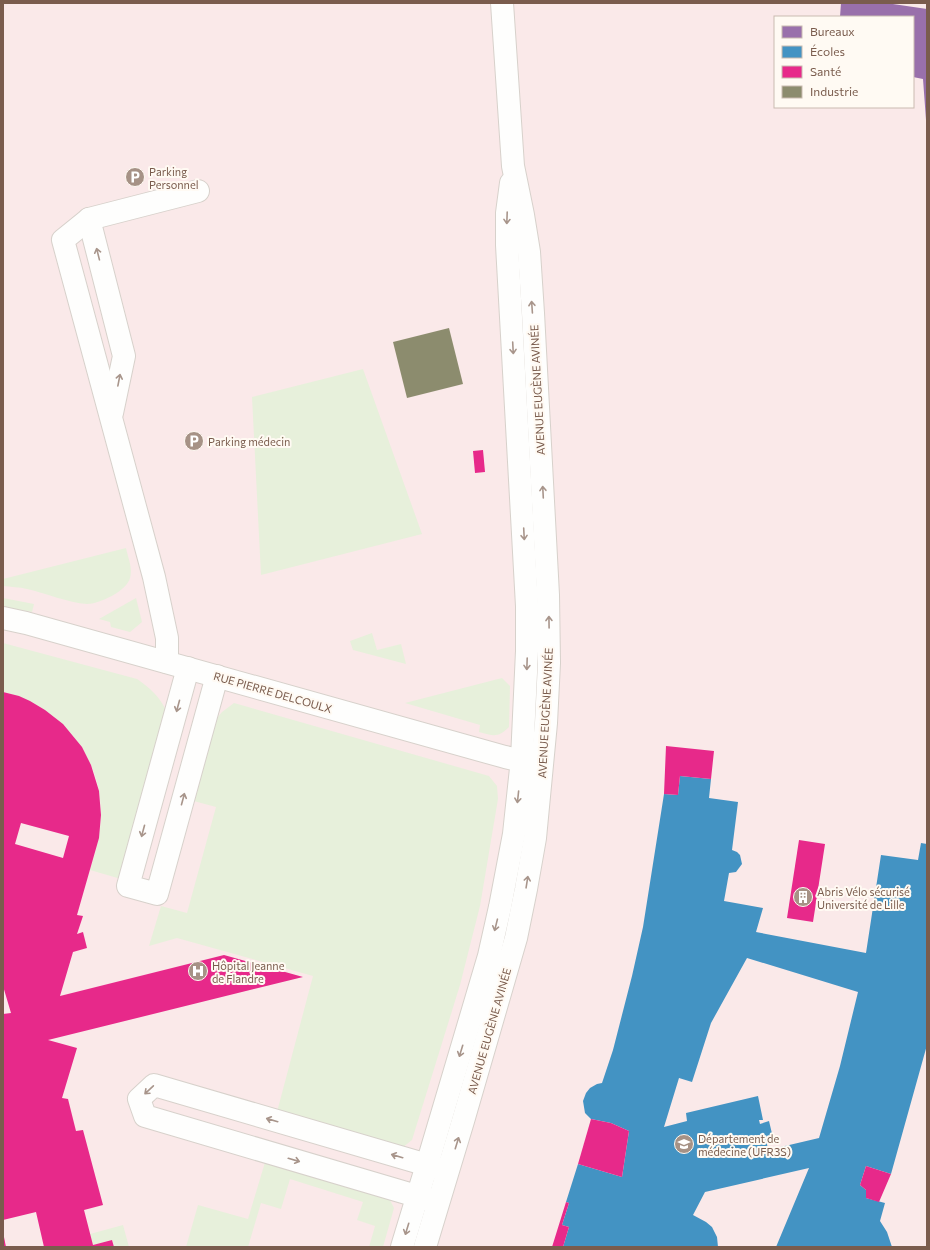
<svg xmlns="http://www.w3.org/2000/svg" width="930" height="1250" viewBox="0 0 930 1250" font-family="Commissioner,sans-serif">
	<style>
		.medical { fill: #fae9e9; fill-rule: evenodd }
		.green { fill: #e7f0db }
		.offices { fill: #9970ab }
		.schools { fill: #4393c3; fill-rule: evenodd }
		.health { fill: #e7298a; fill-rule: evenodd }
		.industry { fill: #8c8c6e }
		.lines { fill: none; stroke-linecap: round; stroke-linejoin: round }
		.minor-casing { stroke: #d7d1cb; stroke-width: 24 }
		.minor { stroke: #fefefd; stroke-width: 22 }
		.oneway { stroke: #a8958b }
		.labels { text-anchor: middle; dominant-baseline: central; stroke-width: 4; stroke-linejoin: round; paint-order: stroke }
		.poi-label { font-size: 11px; fill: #7a5c4d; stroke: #fffaf3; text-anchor: start }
		.street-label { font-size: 11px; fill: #7a5c4d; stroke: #fffaf3 }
	</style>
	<rect width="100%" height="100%" fill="#f9f5f0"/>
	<path class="medical" d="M3,3h924v1244h-924zM775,17h138v90h-138z"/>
	<g class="green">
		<polygon points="363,369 422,534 261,575 252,397"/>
		<path d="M126,548c2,10 7,20 4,30 -3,13 -31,26 -43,26 -19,-1 -41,-11 -60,-15 -8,-2 -16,-2 -24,-3v-7z"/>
		<polygon points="3,598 34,604 32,612 3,607"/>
		<polygon points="136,598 142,622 130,632 111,627 110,622 99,619"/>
		<polygon points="372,633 377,650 401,644 406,664 353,650 350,641"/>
		<path d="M3,643l134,36c14,10 21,16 29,31l-45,169 -31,-9c6,-19 11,-37 11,-57 0,-59 -43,-108 -98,-121z"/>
		<path d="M502,678l8,8 -1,41c-11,11 -15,9 -30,5l1,-7 -75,-22z"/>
		<polygon points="234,703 489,776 497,786 498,799 480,906 460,985 412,1140 402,1148 277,1112 313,976 177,938 149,946 161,906 187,913 216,807 190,800 211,725 222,712"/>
		<polygon points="266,1159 387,1194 394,1208 383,1247 369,1247 375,1226 357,1220 363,1202 290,1179 281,1209 261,1203 248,1247 186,1247 198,1205 248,1219"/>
		<polygon points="123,1225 129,1247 114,1247 112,1240 93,1245 90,1234"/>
	</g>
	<polygon class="offices" points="841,3 886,3 927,9 927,120 926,120 923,79 913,77 913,17 840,17"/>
	<path class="schools" d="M680,776l31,3 -2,19 29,4 -6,48 5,2 3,3 2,9 -6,8 -7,1 -5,28 39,7 -7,24 110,21 15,-98 37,5 3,-17 6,1v201l-36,129 -25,-8 -6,19 6,5v8l19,5 -5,18 7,11 5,15h-116l33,-79 -104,24 -12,23 13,7 6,5 5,10 1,10h-155l6,-20 -7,-2 7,-22 -3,-1 12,-38 44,13 7,-46 -18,-8 -20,-4 -6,-6 -2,-12 3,-8 4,-5 7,-4 5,-1 11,-33 19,-74 11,-49 21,-133 14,1zM747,958l111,34 -18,74 -21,72 -51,12 -1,-6 7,-2 -5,-21 -9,3 -1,-4h4l-5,-24 -72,17 1,8 -23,6 15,-49 13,4 19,-59z"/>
	<g class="health">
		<polygon points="483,450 485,472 475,473 473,451"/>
		<path d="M3,692l16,4 11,5 15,9 18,14 19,23 9,18 8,26 2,24 -2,23 -22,77 6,1 -6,18 6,-2 4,16 -14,4 -13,44 164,-41 79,22 -255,63 29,8 -15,50 6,1 8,32 7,-1 20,75 -19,5 9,35 19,-5 2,7h-70l-8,-35 -33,8v-206l8,-1 -8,-27zM21,823l48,13 -6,22 -48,-14z"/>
		<polygon points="666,746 714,751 711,779 680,776 678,795 664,794"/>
		<polygon points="799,840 825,844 813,922 787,918"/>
		<polygon points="591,1119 611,1123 629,1131 622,1177 578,1164"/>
		<polygon points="866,1166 891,1174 879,1202 866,1198 866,1190 860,1185"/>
		<polygon points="566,1202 569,1203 562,1225 569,1227 563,1247 552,1247"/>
		<polygon points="3,1237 4,1237 6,1247 3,1247"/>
	</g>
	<polygon class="industry" points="449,328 463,384 407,398 393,342"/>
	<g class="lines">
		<g class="minor-casing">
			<g id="minor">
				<polyline points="89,219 124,356 112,413"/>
				<polyline points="3,618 26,623 505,757 514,759 536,759"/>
				<polyline points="167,662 167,638 154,577 63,240 89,219 198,191"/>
				<polyline points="188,668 128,886 157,894 217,676"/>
				<polyline points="430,1200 145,1116 139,1099 154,1085 441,1169"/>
				<polyline points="402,1247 427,1165 489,956 500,907 514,834 522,759 527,651 527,606 507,245 507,213 511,183"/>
				<polyline points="425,1247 463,1121 516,938 526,889 535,838 546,723 549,663 548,595 533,313 529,252 523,215 513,166 502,3"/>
			</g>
		</g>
		<use href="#minor" class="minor"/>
	</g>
	<defs><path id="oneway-shaft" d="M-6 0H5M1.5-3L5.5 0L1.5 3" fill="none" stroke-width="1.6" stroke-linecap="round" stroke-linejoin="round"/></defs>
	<g class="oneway">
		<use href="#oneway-shaft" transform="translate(507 218) rotate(92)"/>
		<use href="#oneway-shaft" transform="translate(98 254) rotate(-104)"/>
		<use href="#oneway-shaft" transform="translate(532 307) rotate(-94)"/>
		<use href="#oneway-shaft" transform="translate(513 348) rotate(87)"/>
		<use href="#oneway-shaft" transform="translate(119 380) rotate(-79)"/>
		<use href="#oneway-shaft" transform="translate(543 492) rotate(-93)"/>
		<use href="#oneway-shaft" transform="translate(524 534) rotate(87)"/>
		<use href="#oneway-shaft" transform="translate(549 622) rotate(-91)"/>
		<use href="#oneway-shaft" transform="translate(527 664) rotate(92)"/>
		<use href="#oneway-shaft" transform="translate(178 706) rotate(105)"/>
		<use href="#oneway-shaft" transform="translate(518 797) rotate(96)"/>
		<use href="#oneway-shaft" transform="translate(183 799) rotate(-75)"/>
		<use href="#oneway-shaft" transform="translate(143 831) rotate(105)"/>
		<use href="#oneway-shaft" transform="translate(527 882) rotate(-81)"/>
		<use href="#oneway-shaft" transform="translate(496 925) rotate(104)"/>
		<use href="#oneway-shaft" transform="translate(461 1051) rotate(107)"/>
		<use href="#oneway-shaft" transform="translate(149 1090) rotate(137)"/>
		<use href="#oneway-shaft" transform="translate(272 1120) rotate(-164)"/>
		<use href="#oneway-shaft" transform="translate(457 1143) rotate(-73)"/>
		<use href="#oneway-shaft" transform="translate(397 1156) rotate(-164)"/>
		<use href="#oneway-shaft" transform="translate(294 1160) rotate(16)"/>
		<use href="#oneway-shaft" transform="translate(407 1229) rotate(107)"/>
	</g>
	<defs>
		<g id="parking-disc" transform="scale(1)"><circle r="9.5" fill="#a69286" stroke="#fffaf3"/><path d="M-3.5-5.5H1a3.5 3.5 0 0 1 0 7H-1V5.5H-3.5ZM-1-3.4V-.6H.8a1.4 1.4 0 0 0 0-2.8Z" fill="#fff"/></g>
		<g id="building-disc" transform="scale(1)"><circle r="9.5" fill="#a69286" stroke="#fffaf3"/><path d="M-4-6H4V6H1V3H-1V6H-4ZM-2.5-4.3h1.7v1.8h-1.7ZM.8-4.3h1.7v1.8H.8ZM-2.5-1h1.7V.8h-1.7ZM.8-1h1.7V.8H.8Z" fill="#fff"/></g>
		<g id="hospital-disc" transform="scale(1)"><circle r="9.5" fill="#a69286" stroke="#fffaf3"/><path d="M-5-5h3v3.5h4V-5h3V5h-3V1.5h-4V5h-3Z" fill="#fff"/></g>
		<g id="university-disc" transform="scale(1)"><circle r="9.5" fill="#a69286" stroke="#fffaf3"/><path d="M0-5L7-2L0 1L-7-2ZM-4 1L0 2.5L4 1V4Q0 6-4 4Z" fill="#fff"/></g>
	</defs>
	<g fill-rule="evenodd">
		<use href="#parking-disc" x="135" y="177"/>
		<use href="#parking-disc" x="194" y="441"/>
		<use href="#building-disc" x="803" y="897"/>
		<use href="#hospital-disc" x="198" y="971"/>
		<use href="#university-disc" x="684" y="1144"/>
	</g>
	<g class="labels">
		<g class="poi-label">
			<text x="149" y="171">Parking<tspan x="149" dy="13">Personnel</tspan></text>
			<text x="208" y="441">Parking médecin</text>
			<text x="817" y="891">Abris Vélo sécurisé<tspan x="817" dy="13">Université de Lille</tspan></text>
			<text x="212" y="965">Hôpital Jeanne<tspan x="212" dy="13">de Flandre</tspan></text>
			<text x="698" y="1138">Département de<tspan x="698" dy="13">médecine (UFR3S)</tspan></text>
		</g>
		<g class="street-label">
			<text transform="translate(537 390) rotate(-93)">AVENUE EUGÈNE AVINÉE</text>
			<text transform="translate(273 692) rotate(16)">RUE PIERRE DELCOULX</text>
			<text transform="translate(545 713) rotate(-87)">AVENUE EUGÈNE AVINÉE</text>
			<text transform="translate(489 1031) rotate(-74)">AVENUE EUGÈNE AVINÉE</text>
		</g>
	</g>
	<rect width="930" height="1250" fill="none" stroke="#7a5c4d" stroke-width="8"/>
	<rect x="774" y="16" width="140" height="92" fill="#fffaf3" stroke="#cabbb1"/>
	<rect x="782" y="26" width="20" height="12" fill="#9970ab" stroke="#cabbb1"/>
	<text x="810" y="36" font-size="12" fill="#7a5c4d">Bureaux</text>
	<rect x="782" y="46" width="20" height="12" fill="#4393c3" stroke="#cabbb1"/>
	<text x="810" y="56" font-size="12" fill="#7a5c4d">Écoles</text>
	<rect x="782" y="66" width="20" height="12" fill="#e7298a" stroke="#cabbb1"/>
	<text x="810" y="76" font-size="12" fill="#7a5c4d">Santé</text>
	<rect x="782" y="86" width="20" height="12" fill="#8c8c6e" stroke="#cabbb1"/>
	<text x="810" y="96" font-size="12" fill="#7a5c4d">Industrie</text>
</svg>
